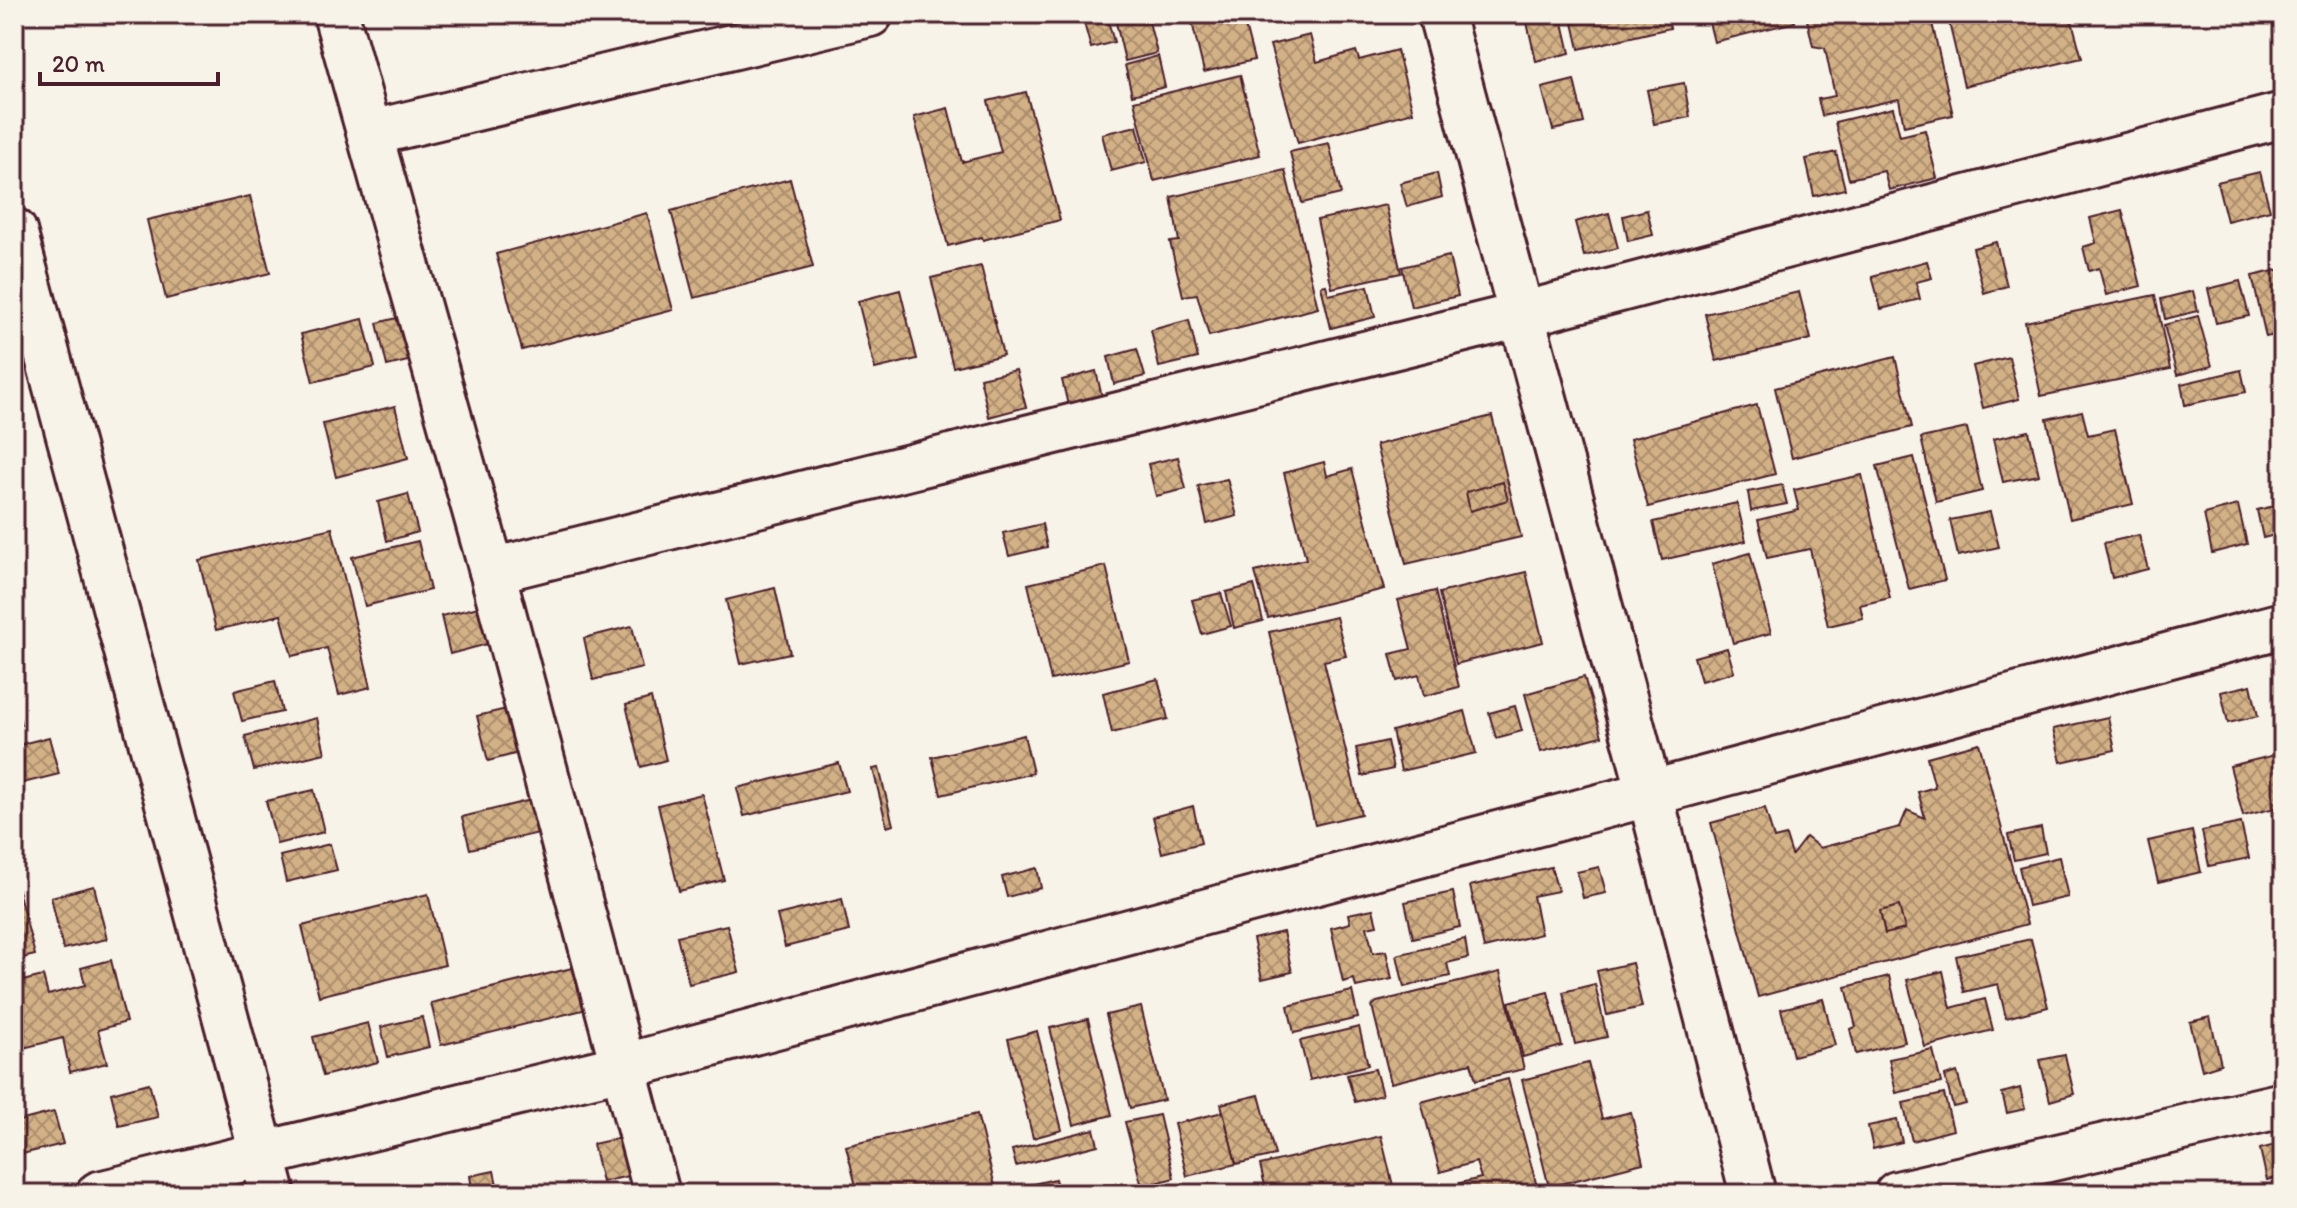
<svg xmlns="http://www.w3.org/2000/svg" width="2297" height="1208" viewBox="0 0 2297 1208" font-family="Itim,sans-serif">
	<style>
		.building { fill: url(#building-cross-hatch); stroke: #4a1f2b; stroke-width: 2 }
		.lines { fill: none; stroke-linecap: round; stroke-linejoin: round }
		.street-casing { stroke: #4a1f2b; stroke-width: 50 }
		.secondary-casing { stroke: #4a1f2b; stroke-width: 50 }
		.street { stroke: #f7f3e8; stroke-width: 44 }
		.secondary { stroke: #f7f3e8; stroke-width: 44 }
	</style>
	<defs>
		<pattern id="building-cross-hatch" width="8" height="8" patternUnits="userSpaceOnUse" patternTransform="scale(2)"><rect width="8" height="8" fill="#d3b186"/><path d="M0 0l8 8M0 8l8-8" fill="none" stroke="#ad8f6e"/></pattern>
	</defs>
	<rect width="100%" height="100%" fill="#f7f3e8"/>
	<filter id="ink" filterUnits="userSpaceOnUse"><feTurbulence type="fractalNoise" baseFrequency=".0125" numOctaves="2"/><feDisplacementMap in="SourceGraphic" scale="16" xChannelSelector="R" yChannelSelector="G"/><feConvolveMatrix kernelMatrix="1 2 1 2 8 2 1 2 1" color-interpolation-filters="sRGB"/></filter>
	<g filter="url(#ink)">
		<g class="building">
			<polygon points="1089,14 1106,14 1114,42 1091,48 1082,16"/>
			<polygon points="1114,14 1147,14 1157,53 1125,61"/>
			<polygon points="1190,14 1242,14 1254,60 1204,72"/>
			<polygon points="1249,14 1283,14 1251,21"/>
			<polygon points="1525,14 1561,14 1570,53 1536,61"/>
			<polygon points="1571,14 1666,14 1670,28 1579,49"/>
			<polygon points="1707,14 1740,14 1741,16 1794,14 1795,22 1714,42"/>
			<polygon points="1811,14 1930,14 1953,115 1904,126 1899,99 1822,116 1818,99 1835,96 1825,48 1813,46 1806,15"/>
			<polygon points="1947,14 2070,14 2082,58 1964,86"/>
			<polygon points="1310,35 1317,62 1356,51 1359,60 1397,50 1413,112 1298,143 1270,45"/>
			<polygon points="1158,56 1165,87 1132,95 1125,65"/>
			<polygon points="1240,75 1260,155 1154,181 1134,101"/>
			<polygon points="1574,80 1584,123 1553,130 1542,88"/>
			<polygon points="1684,83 1690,117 1654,124 1647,90"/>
			<polygon points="1026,92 1060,220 983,240 982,237 948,246 914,117 948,108 962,162 1001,152 988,101"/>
			<polygon points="1893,108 1900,136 1925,130 1937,178 1889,190 1884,171 1849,179 1835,122"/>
			<polygon points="1137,126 1146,162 1111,171 1102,134"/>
			<polygon points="1329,143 1341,194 1302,203 1290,152"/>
			<polygon points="1836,152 1845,189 1814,196 1806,159"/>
			<polygon points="1285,170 1318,308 1209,336 1197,294 1183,296 1170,242 1179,241 1171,197"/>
			<polygon points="2260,172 2270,210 2227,221 2217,182"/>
			<polygon points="1437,173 1442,197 1407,207 1400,183"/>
			<polygon points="790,179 813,267 694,298 671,211"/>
			<polygon points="250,196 270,273 166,299 147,220"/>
			<polygon points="1386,205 1401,273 1332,288 1317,220"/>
			<polygon points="1647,210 1653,235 1628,241 1623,216"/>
			<polygon points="2122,210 2141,286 2106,295 2099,268 2089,271 2083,247 2096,243 2090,218"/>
			<polygon points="647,213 673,310 522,350 496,254"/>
			<polygon points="1609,213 1618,248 1584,256 1575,222"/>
			<polygon points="1996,242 2007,286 1984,293 1973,248"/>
			<polygon points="1449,256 1458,296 1411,307 1402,267"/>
			<polygon points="1927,261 1932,278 1916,282 1920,299 1881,309 1872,276"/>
			<polygon points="981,266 1003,355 953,367 931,278"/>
			<polygon points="2282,269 2283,333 2266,337 2252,276"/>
			<polygon points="2240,281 2249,316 2216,323 2208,289"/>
			<polygon points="1326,285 1329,295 1368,286 1375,317 1331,328 1321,286"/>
			<polygon points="900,290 917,359 875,369 858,301"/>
			<polygon points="2193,291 2198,311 2165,319 2161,299"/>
			<polygon points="1799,292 1811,339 1716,361 1705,314"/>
			<polygon points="2155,295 2170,369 2041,396 2025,322"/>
			<polygon points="409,315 420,358 387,366 377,323"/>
			<polygon points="2198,316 2212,366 2177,375 2164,325"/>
			<polygon points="363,319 375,367 313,382 301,334"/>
			<polygon points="1189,320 1198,358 1159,367 1151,330"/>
			<polygon points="1137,349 1145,376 1114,384 1108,357"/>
			<polygon points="1895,357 1912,427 1792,458 1775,388"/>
			<polygon points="2009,357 2019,399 1983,408 1973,366"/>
			<polygon points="1016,370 1026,407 989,417 980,378"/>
			<polygon points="2241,370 2246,392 2185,405 2181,384"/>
			<polygon points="1096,371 1102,397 1068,405 1062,380"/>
			<polygon points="1757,405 1775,474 1648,507 1630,439"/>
			<polygon points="395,406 408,458 336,477 323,424"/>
			<polygon points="2283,408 2283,431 2281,431 2277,410"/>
			<polygon points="2082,411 2088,435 2115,429 2133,504 2070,519 2047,419"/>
			<polygon points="1492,416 1521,537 1406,564 1376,445"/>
			<polygon points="1967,428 1982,491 1936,502 1921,438"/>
			<polygon points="2029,431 2039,475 2003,482 1993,439"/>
			<polygon points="1178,457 1186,489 1156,496 1148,464"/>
			<polygon points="1914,457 1945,580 1909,589 1877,466"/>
			<polygon points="1324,462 1327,476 1352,469 1384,589 1268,618 1255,572 1306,559 1284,473"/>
			<polygon points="1862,475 1890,598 1860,605 1863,618 1828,626 1810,549 1767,558 1758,520 1799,510 1794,490"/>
			<polygon points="1227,479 1237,516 1207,524 1198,486"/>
			<polygon points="1503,482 1508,500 1470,511 1466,492"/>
			<polygon points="1782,485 1787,504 1751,511 1748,492"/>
			<polygon points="408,494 418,532 387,541 378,502"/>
			<polygon points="1737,503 1746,541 1662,560 1653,522"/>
			<polygon points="2283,504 2283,533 2263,538 2257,510"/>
			<polygon points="2238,505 2247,544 2212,553 2204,514"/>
			<polygon points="1990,512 1999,547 1958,556 1950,520"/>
			<polygon points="1042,524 1047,547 1009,556 1003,533"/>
			<polygon points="332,528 371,687 339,695 327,648 292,656 281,615 216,630 199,560"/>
			<polygon points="2139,535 2148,569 2112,578 2104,543"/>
			<polygon points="418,541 430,590 365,606 352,557"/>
			<polygon points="1750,553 1771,633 1733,643 1712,564"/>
			<polygon points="1106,566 1129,661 1051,680 1028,584"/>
			<polygon points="1526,572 1543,642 1456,664 1439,593"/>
			<polygon points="1254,585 1263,621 1234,628 1226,592"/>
			<polygon points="775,588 790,653 741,664 726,600"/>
			<polygon points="1435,591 1459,687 1424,696 1419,675 1397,681 1390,654 1411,649 1398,600"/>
			<polygon points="1221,593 1231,626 1202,634 1192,600"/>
			<polygon points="483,606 491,643 450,654 441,616"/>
			<polygon points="1336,617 1346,656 1324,661 1361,814 1315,825 1269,632"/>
			<polygon points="632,626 642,668 593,680 584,638"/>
			<polygon points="1727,648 1734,672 1701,681 1694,657"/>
			<polygon points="1584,677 1602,736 1541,752 1525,694"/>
			<polygon points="1158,679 1168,719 1112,733 1103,693"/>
			<polygon points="275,681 282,712 242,721 234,691"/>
			<polygon points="2251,685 2258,716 2228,723 2221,692"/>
			<polygon points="14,695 21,725 14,726"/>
			<polygon points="651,698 666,760 641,767 626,705"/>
			<polygon points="1515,706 1522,731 1496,738 1489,713"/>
			<polygon points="515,707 526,751 488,761 477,716"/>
			<polygon points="1465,711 1476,753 1401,771 1392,731"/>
			<polygon points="2108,717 2115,750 2061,762 2053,729"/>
			<polygon points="317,718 325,753 254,770 245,736"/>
			<polygon points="1024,735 1033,773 941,795 932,757"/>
			<polygon points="49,737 59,774 15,785 14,746"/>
			<polygon points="1387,741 1393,769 1362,776 1356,748"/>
			<polygon points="1979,743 2027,924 1758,997 1711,823 1765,808 1774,839 1786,836 1792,855 1806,837 1820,848 1900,827 1907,810 1925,818 1918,792 1935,787 1927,757"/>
			<polygon points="2283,753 2283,806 2243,816 2230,766"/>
			<polygon points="839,763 847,791 744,816 737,788"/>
			<polygon points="879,768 893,825 887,827 873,769"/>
			<polygon points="314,790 324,832 277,844 266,801"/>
			<polygon points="702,794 724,880 679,891 658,805"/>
			<polygon points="539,798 547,831 470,849 462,817"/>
			<polygon points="1193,806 1201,843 1162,853 1153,817"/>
			<polygon points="2241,823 2249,858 2209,866 2202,831"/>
			<polygon points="2041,828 2046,853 2014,860 2008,835"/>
			<polygon points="2192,831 2201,872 2158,882 2148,841"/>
			<polygon points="330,844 337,870 286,882 280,856"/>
			<polygon points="2059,857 2068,897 2028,906 2019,867"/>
			<polygon points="1551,867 1558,891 1533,896 1541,934 1484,948 1470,886"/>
			<polygon points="1599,867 1606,893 1583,898 1577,872"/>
			<polygon points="1037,868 1041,888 1007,897 1002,877"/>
			<polygon points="15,879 35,955 14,960 14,880"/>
			<polygon points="94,886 107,939 63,949 51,897"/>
			<polygon points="1453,892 1460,927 1413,938 1405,902"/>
			<polygon points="428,894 445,965 319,996 302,926"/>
			<polygon points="842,899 849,931 785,947 777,915"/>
			<polygon points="1899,906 1905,929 1885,934 1880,911"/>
			<polygon points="1373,909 1377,925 1367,927 1373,953 1386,951 1392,979 1356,987 1354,979 1343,982 1331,928 1350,923 1348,914"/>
			<polygon points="727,925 739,972 689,984 677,936"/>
			<polygon points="1283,932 1292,972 1262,979 1253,939"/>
			<polygon points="1465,939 1468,958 1447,963 1450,976 1404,987 1397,955"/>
			<polygon points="2031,939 2048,1007 2006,1018 1998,984 1964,992 1956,956"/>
			<polygon points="111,960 126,1022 98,1030 107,1063 70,1072 63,1038 23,1048 14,1013 14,983 43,976 48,995 85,985 81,968"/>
			<polygon points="1632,963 1642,1007 1607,1015 1597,971"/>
			<polygon points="588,964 599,1006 441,1045 431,1003"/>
			<polygon points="1943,971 1951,1008 1985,999 1993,1030 1925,1047 1907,980"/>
			<polygon points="1500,972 1524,1069 1476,1080 1471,1063 1391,1083 1372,1006 1377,1002"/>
			<polygon points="1889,976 1905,1042 1856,1054 1850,1029 1856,1027 1846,987"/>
			<polygon points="1595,984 1607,1037 1575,1044 1563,992"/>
			<polygon points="1352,991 1358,1018 1294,1033 1288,1006"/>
			<polygon points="1548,992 1562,1046 1523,1057 1509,1002"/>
			<polygon points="1823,999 1835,1045 1793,1056 1781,1009"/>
			<polygon points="1141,1007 1164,1100 1130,1108 1106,1015"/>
			<polygon points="422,1017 429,1047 388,1057 381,1027"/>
			<polygon points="2210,1017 2221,1064 2202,1070 2190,1022"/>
			<polygon points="1088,1019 1112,1115 1074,1125 1050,1028"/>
			<polygon points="368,1023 378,1062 323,1076 313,1037"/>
			<polygon points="1359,1027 1368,1065 1310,1080 1300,1041"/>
			<polygon points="1037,1031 1062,1130 1033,1138 1008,1039"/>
			<polygon points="1933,1050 1941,1083 1896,1093 1889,1059"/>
			<polygon points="2065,1055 2074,1094 2050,1101 2040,1060"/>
			<polygon points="1588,1063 1602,1119 1631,1112 1643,1163 1549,1187 1522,1080"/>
			<polygon points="1375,1069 1382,1095 1355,1102 1347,1075"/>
			<polygon points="1957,1072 1966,1104 1953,1107 1945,1076"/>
			<polygon points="1508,1079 1539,1194 1463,1194 1460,1183 1481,1178 1476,1162 1440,1172 1421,1102"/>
			<polygon points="149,1083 158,1117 119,1126 111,1093"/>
			<polygon points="2020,1088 2025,1109 2007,1113 2002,1093"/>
			<polygon points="1944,1094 1953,1130 1912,1141 1903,1103"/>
			<polygon points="1259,1095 1275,1155 1236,1164 1221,1104"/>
			<polygon points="54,1112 63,1144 22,1154 15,1122"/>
			<polygon points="1223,1112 1236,1164 1187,1176 1174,1124"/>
			<polygon points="977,1114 997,1194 858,1194 846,1146"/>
			<polygon points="1159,1115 1174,1178 1142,1187 1125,1122"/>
			<polygon points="1897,1120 1902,1142 1873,1149 1868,1126"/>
			<polygon points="1094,1129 1098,1145 1016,1166 1012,1150"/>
			<polygon points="1381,1136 1395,1194 1267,1194 1260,1165"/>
			<polygon points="625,1137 633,1175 602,1182 593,1144"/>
			<polygon points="2283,1143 2283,1176 2267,1180 2260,1149"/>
			<polygon points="494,1171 499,1194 473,1194 470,1176"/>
			<polygon points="1055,1179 1059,1194 1014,1194 1012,1189"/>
		</g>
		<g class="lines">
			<g class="street-casing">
				<g id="street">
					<polyline points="336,14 492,571 657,1194"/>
					<polyline points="1441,14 1650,794 1753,1194"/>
					<polyline points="371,133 870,14"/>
					<polyline points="492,571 1521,315 2283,115"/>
					<polyline points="99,1194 622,1067 2283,625"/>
					<polyline points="1897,1194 2283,1105"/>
				</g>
			</g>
			<g class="secondary-casing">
				<polyline id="secondary" points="14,231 273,1194"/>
			</g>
			<use href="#street" class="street"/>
			<use href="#secondary" class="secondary"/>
		</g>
	</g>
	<rect width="2297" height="1208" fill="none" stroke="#f7f3e8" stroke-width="48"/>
	<rect x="24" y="24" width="2249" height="1160" fill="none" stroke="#4a1f2b" stroke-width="3" filter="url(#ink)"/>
	<path d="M40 72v12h178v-12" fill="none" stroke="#4a1f2b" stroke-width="4"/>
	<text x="52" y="72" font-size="24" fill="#4a1f2b" stroke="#f7f3e8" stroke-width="6" paint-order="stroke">20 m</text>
</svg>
